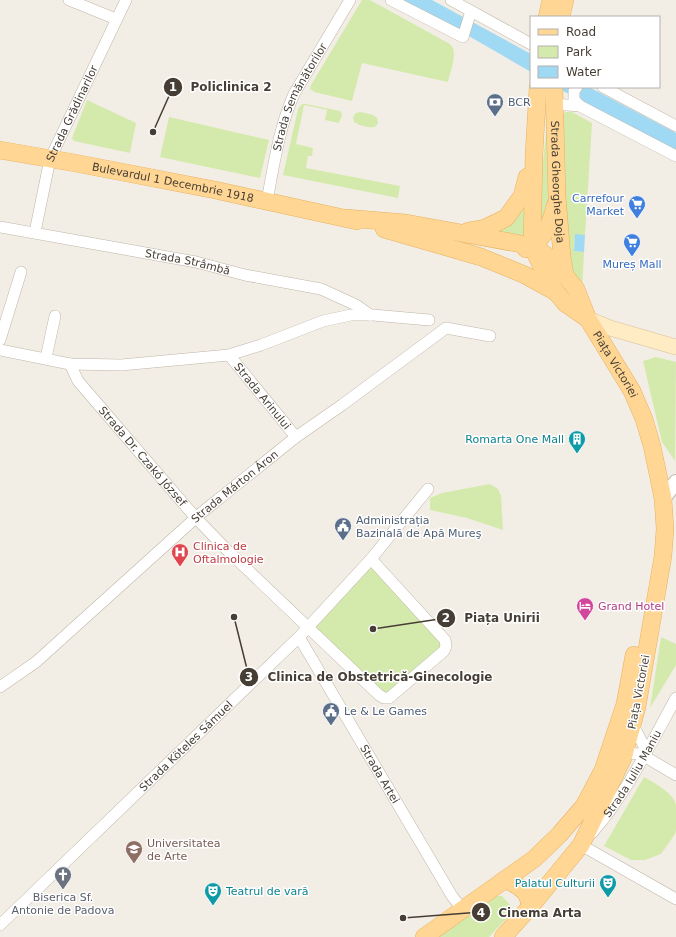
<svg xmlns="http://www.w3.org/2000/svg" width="676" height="937" viewBox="0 0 676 937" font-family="'DejaVu Sans',sans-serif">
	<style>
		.green { fill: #d4eaac }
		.water { fill: #9fd9f3 }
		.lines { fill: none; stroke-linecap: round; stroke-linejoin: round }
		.minor-casing { stroke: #bfb5a8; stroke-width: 12 }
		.tertiary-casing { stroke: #bfb5a8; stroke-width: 16 }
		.secondary-casing { stroke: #d9c095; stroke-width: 16 }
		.primary-casing { stroke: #e8b15f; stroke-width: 18 }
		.minor { stroke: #fff; stroke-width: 11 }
		.tertiary { stroke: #fff; stroke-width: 14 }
		.secondary { stroke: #ffebc4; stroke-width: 15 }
		.primary { stroke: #ffd693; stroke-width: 17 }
		.labels { text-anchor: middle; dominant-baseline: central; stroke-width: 3; stroke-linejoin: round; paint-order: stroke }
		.street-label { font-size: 11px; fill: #463e35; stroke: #fff }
		.service-label { font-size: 11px; fill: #4e5e75; stroke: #fff; text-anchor: start }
		.shop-label { font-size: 11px; fill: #366cbe; stroke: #fff; text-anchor: end }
		.culture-label { font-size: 11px; fill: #0d838f; stroke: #fff; text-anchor: end }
		.health-label { font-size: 11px; fill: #be3a42; stroke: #fff; text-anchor: start }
		.hotel-label { font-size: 11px; fill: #b23c85; stroke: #fff; text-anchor: start }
		.education-label { font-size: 11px; fill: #785e54; stroke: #fff; text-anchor: start }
		.worship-label { font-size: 11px; fill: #5b616d; stroke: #fff }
		.leader { fill: none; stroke: #463e35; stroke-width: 1.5 }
		.callout-dot { fill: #463e35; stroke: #fff; stroke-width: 1.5 }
		.mark-label { font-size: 12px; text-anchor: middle; font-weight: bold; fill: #fff }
		.callout-label { font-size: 12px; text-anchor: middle; font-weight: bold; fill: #463e35; stroke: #fff; stroke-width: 3; stroke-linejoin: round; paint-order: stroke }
	</style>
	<rect width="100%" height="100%" fill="#f3eee5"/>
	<g class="green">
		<path d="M362,0h8l80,44c9,8 0,28 -2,38l-86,-19 -10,38 -38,-9 -4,-3 1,-4z"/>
		<polygon points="87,100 136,123 130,153 74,141 72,138"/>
		<polygon points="302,104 306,104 340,111 342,114 340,121 338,123 325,120 327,110 304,105 296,144 313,148 312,156 308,156 306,168 400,186 398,198 283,175 298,109"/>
		<path d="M361,112l12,3 4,3 1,5 -3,4c-7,1 -15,-1 -21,-5l-1,-5 3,-4z"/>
		<polygon points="565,112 572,112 592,123 585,235 575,235 574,251 584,252 582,293 573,277 569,259 561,121"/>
		<polygon points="169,117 269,140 260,178 160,157"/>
		<polygon points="547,126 551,197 538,234 540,186"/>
		<polygon points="525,205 525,239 495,231"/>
		<polygon points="656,357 676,362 675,461 662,442 643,361"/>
		<polygon points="490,484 498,489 501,496 503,530 467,518 430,510 430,498 442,493"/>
		<polygon points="371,559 446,643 389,698 309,627"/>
		<polygon points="661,637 676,644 676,665 650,708"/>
		<path d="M644,777c9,5 30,16 32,28 0,8 0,17 0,25l-1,4 -14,20 -16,6h-14l-27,-14z"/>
		<polygon points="497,896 502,896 513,908 512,913 489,937 439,937"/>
	</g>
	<g class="water">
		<polygon points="401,0 432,0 531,54 531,72 460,31"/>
		<polygon points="556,87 589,87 676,133 676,153"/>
		<polygon points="575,234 585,235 584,252 574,251"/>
	</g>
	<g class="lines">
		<g class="minor-casing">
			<g id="minor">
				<polyline points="69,0 116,19"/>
				<polyline points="391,0 463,37 471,11"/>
				<polyline points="451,0 531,44"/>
				<polyline points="577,87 574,91 574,100 580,106"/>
				<polyline points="603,87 676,126"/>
				<polyline points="554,104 580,106 676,156"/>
				<path id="s1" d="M267,201c7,-37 12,-73 27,-107l56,-94"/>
				<path id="s2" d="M0,227l196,35 49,13 76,14 35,16 14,10"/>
				<path id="s3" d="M35,232l15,-73 76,-159"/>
				<polyline points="0,340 21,272"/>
				<polyline points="0,350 70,364 121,365 229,355 261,345 323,321 351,315 373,315 429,320"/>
				<path id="s4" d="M229,355l67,82"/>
				<polyline points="46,358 55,316"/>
				<path id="s5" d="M70,364l8,17 117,136 33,34 151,144 5,3h5l55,-47 2,-5 -1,-6 -74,-81"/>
				<path id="s6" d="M299,637l153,259 10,13"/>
				<path id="s7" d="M0,687l36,-25 164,-148 96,-77 46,-32 104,-77 44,8"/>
				<polyline points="633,725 644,746 644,756"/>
				<path d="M619,755c9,-2 16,-3 25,1l32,19"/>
				<path id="s8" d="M592,833c35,-40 59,-90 84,-135"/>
				<polyline points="581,845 676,899"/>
				<path id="s9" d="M0,925l299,-288 72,-78 57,-70"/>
			</g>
		</g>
		<g class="tertiary-casing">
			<polyline id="tertiary" points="663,499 676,482"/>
		</g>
		<g class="secondary-casing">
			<polyline id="secondary" points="588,319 610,328 676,347"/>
		</g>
		<g class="primary-casing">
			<g id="primary">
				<polyline points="547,17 551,0"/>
				<polyline points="561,17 565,0"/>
				<polyline points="538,87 534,154 532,246 548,280 556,292 565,303 588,319"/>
				<path id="s10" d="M554,87l3,109 5,61 3,18"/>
				<path id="s11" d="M0,150l75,13 140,27 142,31"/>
				<path id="s12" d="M346,218l60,5 126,23 20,13 24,30 12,30 44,72 12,28 8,27 7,33 4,20 2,30 -2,27 -26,151 -14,51 -42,87 -51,62 -27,30"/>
				<polyline points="384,229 481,257 525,275 556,292"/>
				<polyline points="468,231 485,228 506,218 522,196 527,177"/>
				<path d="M526,249c17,-7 25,-26 29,-43"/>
				<path d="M504,880c14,4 26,12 26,27"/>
				<polyline points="424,937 534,859 559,835 584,806 603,770 625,704 634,655"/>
			</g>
		</g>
		<use href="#minor" class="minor"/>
		<use href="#tertiary" class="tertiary"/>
		<use href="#secondary" class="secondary"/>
		<use href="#primary" class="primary"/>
	</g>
	<defs>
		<g id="bank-pin" transform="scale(0.9)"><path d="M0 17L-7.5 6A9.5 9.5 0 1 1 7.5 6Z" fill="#5c6f8a" stroke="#fff"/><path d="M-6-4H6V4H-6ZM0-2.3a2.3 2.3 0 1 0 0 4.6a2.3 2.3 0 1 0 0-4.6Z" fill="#fff"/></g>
		<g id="supermarket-pin" transform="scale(0.9)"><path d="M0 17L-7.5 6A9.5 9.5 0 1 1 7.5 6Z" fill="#3f7fe0" stroke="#fff"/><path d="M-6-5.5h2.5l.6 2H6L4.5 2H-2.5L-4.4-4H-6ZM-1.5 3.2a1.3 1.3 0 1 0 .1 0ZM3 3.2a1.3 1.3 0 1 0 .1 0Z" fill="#fff"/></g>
		<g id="building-pin" transform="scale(0.9)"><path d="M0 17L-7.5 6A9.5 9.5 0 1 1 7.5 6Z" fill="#0f9aa8" stroke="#fff"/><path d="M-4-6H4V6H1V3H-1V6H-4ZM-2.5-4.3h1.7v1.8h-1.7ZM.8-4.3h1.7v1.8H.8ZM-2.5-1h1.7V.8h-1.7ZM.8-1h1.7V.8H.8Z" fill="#fff"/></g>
		<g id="civic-pin" transform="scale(0.9)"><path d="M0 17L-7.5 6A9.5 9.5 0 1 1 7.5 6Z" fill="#5c6f8a" stroke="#fff"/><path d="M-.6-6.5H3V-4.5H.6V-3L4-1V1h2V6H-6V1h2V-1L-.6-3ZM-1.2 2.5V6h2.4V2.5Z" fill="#fff"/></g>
		<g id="hospital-pin" transform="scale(0.9)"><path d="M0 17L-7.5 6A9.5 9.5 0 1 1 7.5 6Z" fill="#e0444e" stroke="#fff"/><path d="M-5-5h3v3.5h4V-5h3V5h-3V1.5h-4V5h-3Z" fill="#fff"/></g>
		<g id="hotel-pin" transform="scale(0.9)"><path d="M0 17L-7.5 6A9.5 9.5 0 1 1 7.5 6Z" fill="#d1479c" stroke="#fff"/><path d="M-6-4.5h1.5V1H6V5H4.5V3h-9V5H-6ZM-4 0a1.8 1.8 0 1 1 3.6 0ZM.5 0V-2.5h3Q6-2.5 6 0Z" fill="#fff"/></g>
		<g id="university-pin" transform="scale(0.9)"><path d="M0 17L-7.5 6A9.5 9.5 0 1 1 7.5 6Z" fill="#8d6e63" stroke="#fff"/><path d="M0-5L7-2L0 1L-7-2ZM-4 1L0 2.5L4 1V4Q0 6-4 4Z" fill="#fff"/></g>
		<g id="church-pin" transform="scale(0.9)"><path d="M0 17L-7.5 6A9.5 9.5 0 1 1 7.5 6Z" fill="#6b7280" stroke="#fff"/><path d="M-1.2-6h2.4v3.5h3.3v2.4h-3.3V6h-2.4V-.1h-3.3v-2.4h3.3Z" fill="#fff"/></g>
		<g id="theatre-pin" transform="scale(0.9)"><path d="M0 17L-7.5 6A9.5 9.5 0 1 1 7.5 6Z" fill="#0f9aa8" stroke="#fff"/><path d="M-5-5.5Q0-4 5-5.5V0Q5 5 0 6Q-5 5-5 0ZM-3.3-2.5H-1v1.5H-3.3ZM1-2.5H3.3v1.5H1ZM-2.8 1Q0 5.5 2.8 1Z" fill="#fff"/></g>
	</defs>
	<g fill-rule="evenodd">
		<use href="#bank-pin" x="495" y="102"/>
		<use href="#supermarket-pin" x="637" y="204"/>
		<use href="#supermarket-pin" x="632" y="242"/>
		<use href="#building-pin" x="577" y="439"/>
		<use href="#civic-pin" x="343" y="526"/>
		<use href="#hospital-pin" x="180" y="552"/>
		<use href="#hotel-pin" x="585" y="606"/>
		<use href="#civic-pin" x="331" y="711"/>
		<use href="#university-pin" x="134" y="849"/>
		<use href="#church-pin" x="63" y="875"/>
		<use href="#theatre-pin" x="608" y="883"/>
		<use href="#theatre-pin" x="213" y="891"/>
	</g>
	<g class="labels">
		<g class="street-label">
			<text stroke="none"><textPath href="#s1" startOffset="110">Strada Semănătorilor</textPath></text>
			<text stroke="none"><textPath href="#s3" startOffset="125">Strada Grădinarilor</textPath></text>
			<text stroke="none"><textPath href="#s10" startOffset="95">Strada Gheorghe Doja</textPath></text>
			<text stroke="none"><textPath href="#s11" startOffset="176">Bulevardul 1 Decembrie 1918</textPath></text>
			<text stroke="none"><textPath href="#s2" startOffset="191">Strada Strâmbă</textPath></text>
			<text stroke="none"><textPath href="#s12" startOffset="336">Piața Victoriei</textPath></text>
			<text stroke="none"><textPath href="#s4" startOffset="53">Strada Arinului</textPath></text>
			<text stroke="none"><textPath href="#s5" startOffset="118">Strada Dr. Czakó József</textPath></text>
			<text stroke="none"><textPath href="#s7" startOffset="309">Strada Márton Áron</textPath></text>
			<text transform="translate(639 692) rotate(-79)">Piața Victoriei</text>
			<text stroke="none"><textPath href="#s9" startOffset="258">Strada Köteles Sámuel</textPath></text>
			<text stroke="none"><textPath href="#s8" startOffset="72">Strada Iuliu Maniu</textPath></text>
			<text stroke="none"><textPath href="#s6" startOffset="159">Strada Artei</textPath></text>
		</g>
		<g class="service-label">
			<text x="508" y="102">BCR</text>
			<text x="356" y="520">Administrația<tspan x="356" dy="13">Bazinală de Apă Mureş</tspan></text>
			<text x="344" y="711">Le &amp; Le Games</text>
		</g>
		<g class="shop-label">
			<text x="624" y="198">Carrefour<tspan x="624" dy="13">Market</tspan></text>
			<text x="632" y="264" text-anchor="middle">Mureș Mall</text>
		</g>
		<g class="culture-label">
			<text x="564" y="439">Romarta One Mall</text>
			<text x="595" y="883">Palatul Culturii</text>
			<text x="226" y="891" text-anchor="start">Teatrul de vară</text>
		</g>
		<g class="health-label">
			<text x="193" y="546">Clinica de<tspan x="193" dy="13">Oftalmologie</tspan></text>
		</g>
		<g class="hotel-label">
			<text x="598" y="606">Grand Hotel</text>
		</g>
		<g class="education-label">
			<text x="147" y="843">Universitatea<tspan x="147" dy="13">de Arte</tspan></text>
		</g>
		<g class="worship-label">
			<text x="63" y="897">Biserica Sf.<tspan x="63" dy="13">Antonie de Padova</tspan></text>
		</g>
	</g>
	<path class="leader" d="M153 132L173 87M373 629L446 618M234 617L249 677M403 918L481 912"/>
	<g class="callout-dot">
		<circle cx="153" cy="132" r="4"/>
		<circle cx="373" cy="629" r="4"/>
		<circle cx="234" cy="617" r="4"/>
		<circle cx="403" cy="918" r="4"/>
		<circle cx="173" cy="87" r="10"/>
		<circle cx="446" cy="618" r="10"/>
		<circle cx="249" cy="677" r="10"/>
		<circle cx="481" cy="912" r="10"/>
	</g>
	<g class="mark-label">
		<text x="173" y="91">1</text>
		<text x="446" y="622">2</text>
		<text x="249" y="681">3</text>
		<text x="481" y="917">4</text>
	</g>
	<g class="callout-label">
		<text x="231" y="91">Policlinica 2</text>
		<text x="502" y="622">Piața Unirii</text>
		<text x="380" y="681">Clinica de Obstetrică-Ginecologie</text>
		<text x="540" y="917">Cinema Arta</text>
	</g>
	<rect x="530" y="16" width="130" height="72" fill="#ffffff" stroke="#b5b2ae"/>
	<rect x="538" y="29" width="20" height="6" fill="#ffd693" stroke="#b5b2ae"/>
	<text x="566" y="36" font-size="12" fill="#463e35">Road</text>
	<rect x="538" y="46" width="20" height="12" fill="#d4eaac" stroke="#b5b2ae"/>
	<text x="566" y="56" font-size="12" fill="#463e35">Park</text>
	<rect x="538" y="66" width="20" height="12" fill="#9fd9f3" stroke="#b5b2ae"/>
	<text x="566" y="76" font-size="12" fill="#463e35">Water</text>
</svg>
